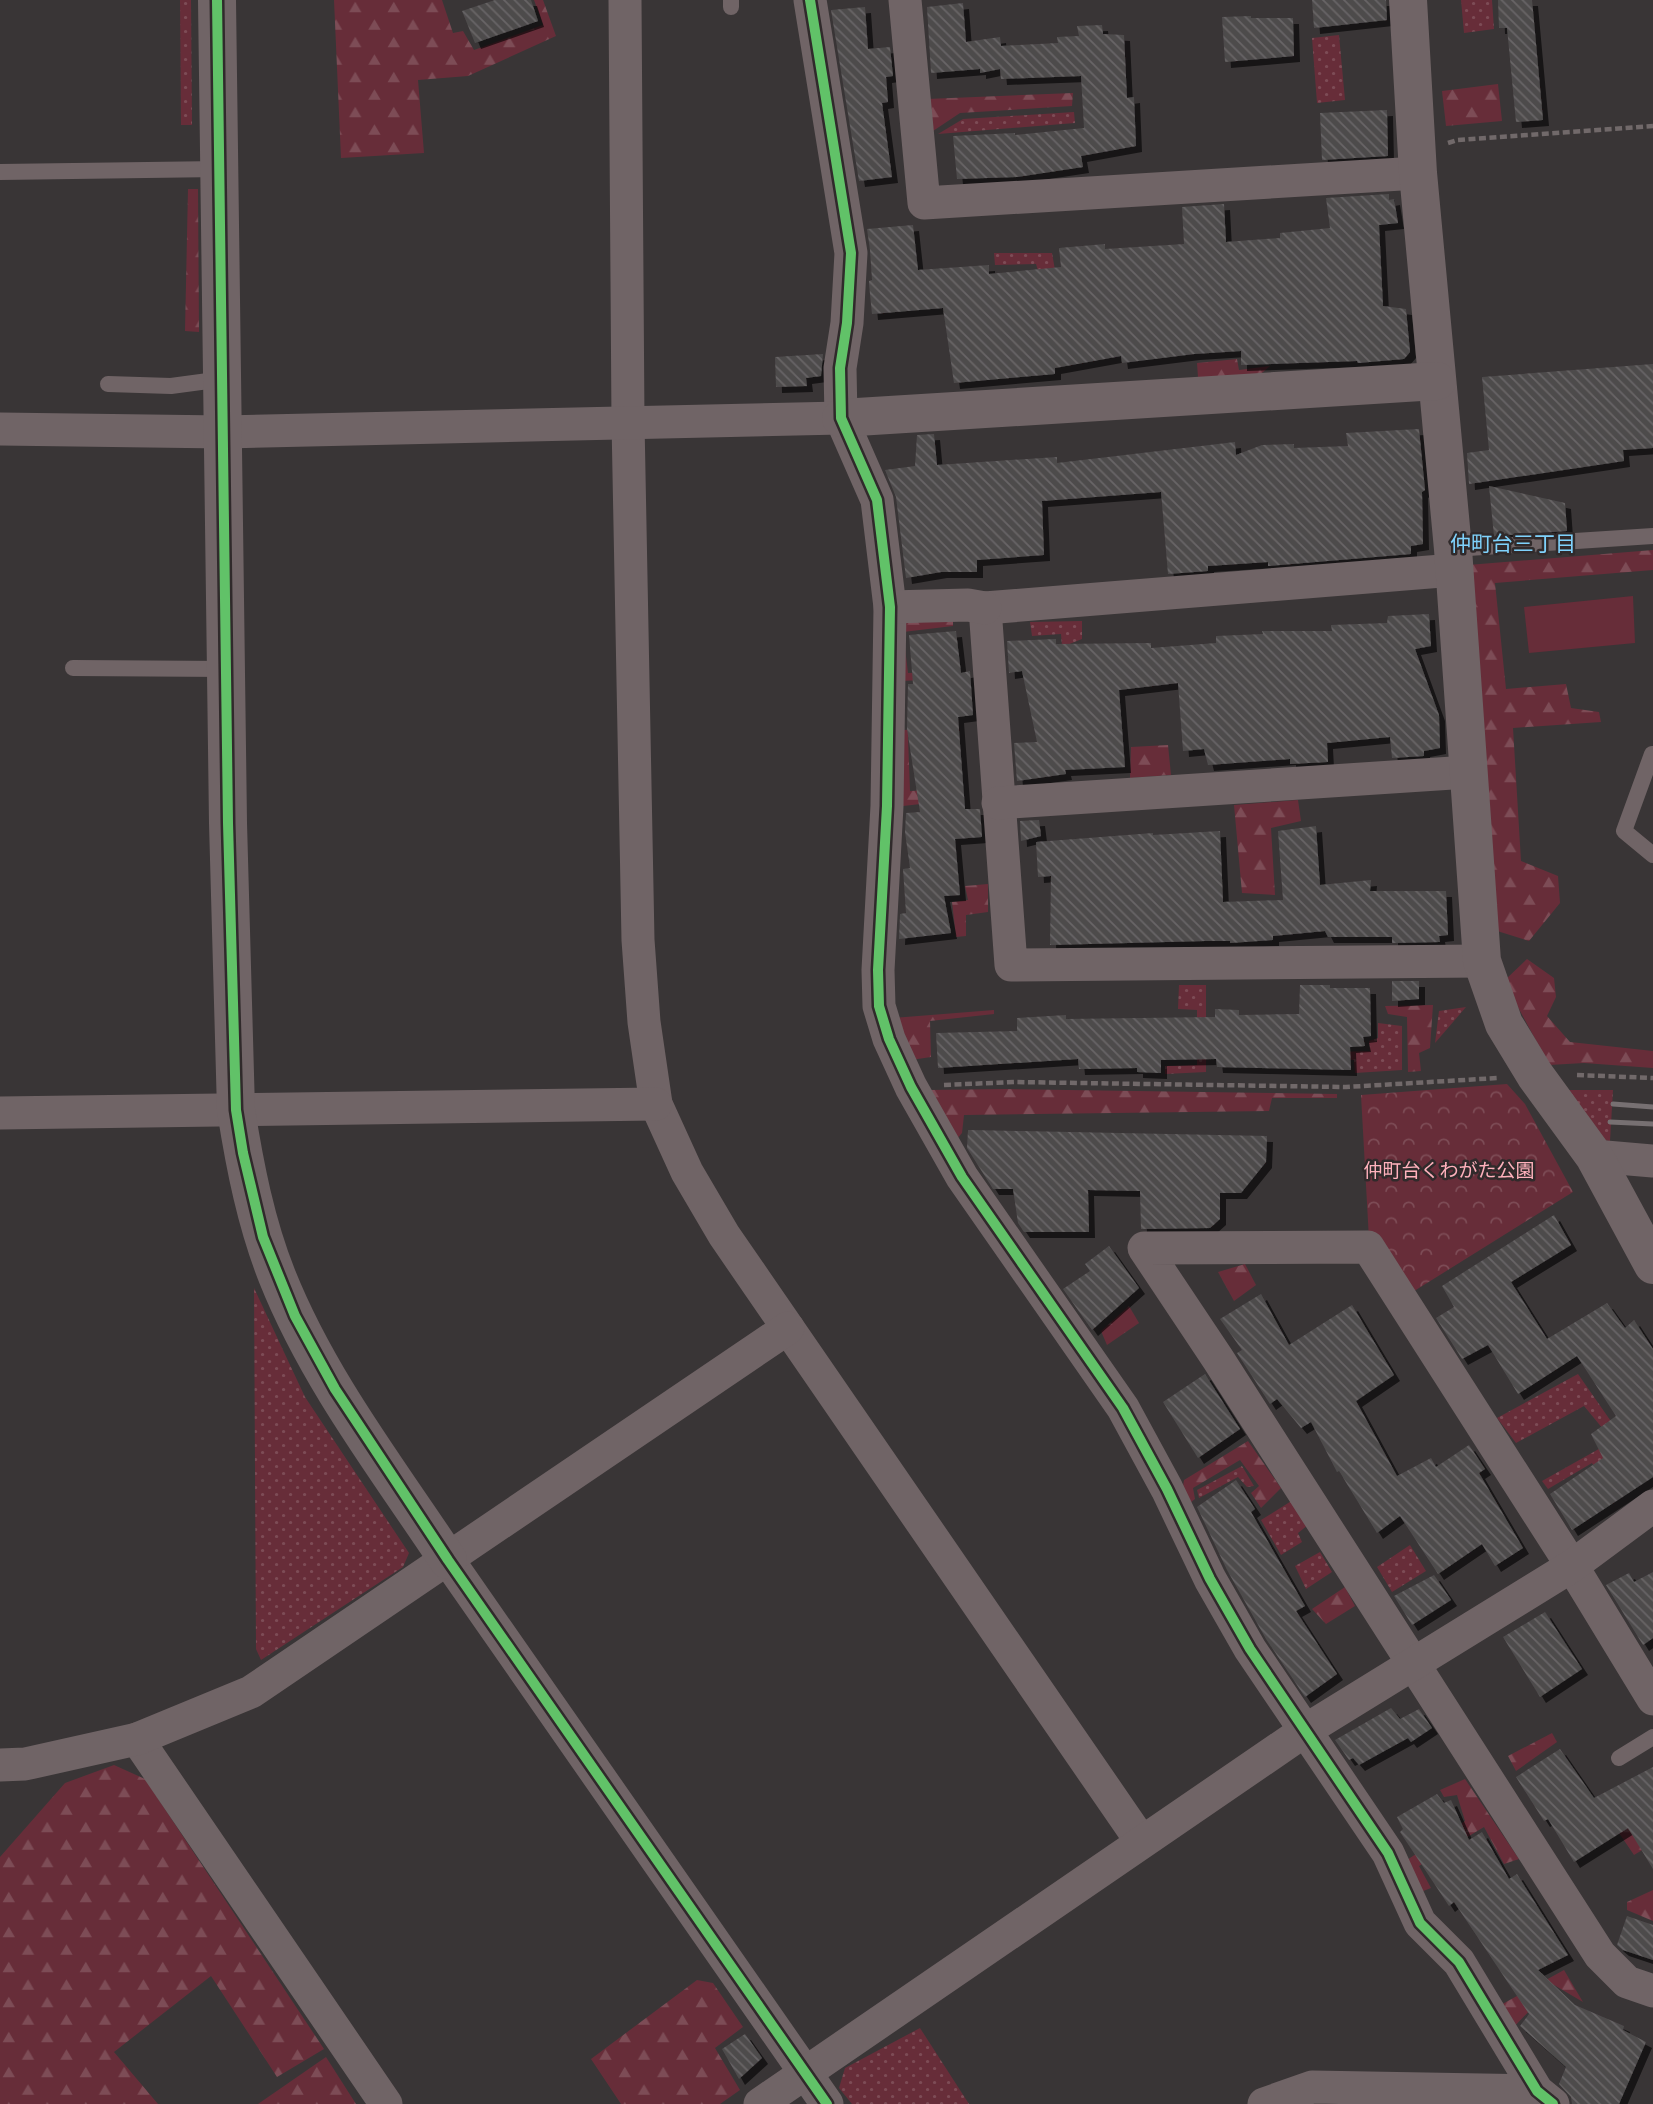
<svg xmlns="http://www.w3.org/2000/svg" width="1653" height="2104" viewBox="0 0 1653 2104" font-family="'Nunito Sans','Noto Sans JP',sans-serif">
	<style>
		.grass { fill: url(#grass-dots) }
		.forest { fill: url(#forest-firs) }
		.park { fill: url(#park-crowns) }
		.pitch { fill: #672d39 }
		.building { fill: url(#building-back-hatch); filter: url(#shadow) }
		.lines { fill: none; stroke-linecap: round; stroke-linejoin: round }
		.path { stroke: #71696a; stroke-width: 4.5; stroke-dasharray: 7 3.5; stroke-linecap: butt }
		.service { stroke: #706466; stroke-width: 16 }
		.minor { stroke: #706466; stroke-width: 33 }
		.tertiary { stroke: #706466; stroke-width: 38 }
		.rail { stroke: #777072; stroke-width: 5 }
		.cycleway-casing { stroke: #302a2b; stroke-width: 15 }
		.cycleway { stroke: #61c268; stroke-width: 10 }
		.labels { text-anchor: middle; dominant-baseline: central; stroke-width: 5; stroke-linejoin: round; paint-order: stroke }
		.park-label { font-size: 19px; fill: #ffb1bc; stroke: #302a2b }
		.neighbourhood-label { font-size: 21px; fill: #7fd2fc; stroke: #302a2b }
	</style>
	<defs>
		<pattern id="grass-dots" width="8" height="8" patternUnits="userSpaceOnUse" patternTransform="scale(1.75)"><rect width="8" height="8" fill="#672d39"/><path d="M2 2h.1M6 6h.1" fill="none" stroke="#7d4c56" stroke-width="1.8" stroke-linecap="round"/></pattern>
		<pattern id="forest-firs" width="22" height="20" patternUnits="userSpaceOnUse" patternTransform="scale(1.75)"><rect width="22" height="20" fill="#672d39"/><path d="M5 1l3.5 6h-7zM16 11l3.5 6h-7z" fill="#7d4c56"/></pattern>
		<pattern id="park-crowns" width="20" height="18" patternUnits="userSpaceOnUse" patternTransform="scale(1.75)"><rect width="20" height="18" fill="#672d39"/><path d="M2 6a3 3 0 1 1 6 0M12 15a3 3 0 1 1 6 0" fill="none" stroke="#7d4c56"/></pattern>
		<pattern id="building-back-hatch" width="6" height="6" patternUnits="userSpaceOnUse" patternTransform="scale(1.75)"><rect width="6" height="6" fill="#4e4b4c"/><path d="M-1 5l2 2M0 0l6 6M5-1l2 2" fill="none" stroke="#686566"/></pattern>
		<filter id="shadow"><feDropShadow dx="6" dy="6" stdDeviation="0" flood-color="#0009"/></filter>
	</defs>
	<rect width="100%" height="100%" fill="#393536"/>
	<g class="grass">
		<polygon points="180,0 191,0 192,125 181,125"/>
		<polygon points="1461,0 1492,0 1494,29 1464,33"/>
		<polygon points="1339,35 1345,100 1317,103 1312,38"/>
		<polygon points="1074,112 1075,123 938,134 963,119"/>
		<polygon points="994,253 1052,253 1055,270 1039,274 1036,264 995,265"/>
		<polygon points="1082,621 1082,639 1062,647 1061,634 1032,636 1030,622"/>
		<polygon points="1179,985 1206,985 1206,1072 1165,1074 1165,1066 1197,1065 1197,1010 1178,1009"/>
		<polygon points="1466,1007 1435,1043 1439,1011"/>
		<polygon points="1378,1023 1402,1026 1402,1070 1355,1073 1354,1060 1337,1059 1338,1052 1370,1051 1369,1041 1378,1038"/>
		<polygon points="1568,1090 1613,1090 1610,1141 1595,1139"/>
		<polygon points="254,1288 305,1397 409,1553 403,1567 261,1660 256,1649"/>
		<polygon points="1578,1374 1631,1450 1595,1468 1592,1463 1548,1489 1542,1481 1613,1441 1584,1406 1516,1443 1497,1418"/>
		<polygon points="1242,1466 1254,1486 1247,1487 1238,1477 1199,1498 1197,1490"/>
		<polygon points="1293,1500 1308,1525 1298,1533 1302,1542 1281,1555 1261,1520"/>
		<polygon points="1410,1545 1426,1571 1392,1592 1377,1567"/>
		<polygon points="1320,1552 1332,1572 1306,1589 1295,1566"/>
		<polygon points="920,2028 969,2104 852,2104 839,2088 845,2068"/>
	</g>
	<g class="forest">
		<polygon points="334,0 442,0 453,33 463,31 474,50 543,25 534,0 543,0 556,36 468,76 418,80 424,153 341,158"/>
		<polygon points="1498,84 1502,121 1446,126 1442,91"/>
		<polygon points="1073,93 1072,106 960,113 933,131 927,99"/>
		<polygon points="188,189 198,189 199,332 185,331"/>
		<polygon points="1237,359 1239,370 1270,366 1256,378 1198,377 1197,363"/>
		<polygon points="1653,550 1653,570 1495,583 1506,689 1566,684 1571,708 1599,712 1601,722 1513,728 1521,861 1558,876 1560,903 1529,941 1494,930 1468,565"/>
		<polygon points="953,617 953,626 903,632 908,673 950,672 952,679 899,681 896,621"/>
		<polygon points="957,724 960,731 908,737 910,791 954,789 956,800 903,806 896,731"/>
		<polygon points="1168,745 1171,775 1130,778 1131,747"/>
		<polygon points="1298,800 1301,821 1271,828 1275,895 1242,893 1234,805"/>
		<polygon points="988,884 988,912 966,915 966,936 956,937 952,902 968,900 965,886"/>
		<polygon points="1527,959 1554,978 1556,997 1547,1016 1570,1042 1653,1051 1653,1068 1584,1063 1549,1065 1504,981"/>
		<polygon points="1433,1005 1430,1048 1419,1053 1421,1071 1408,1072 1407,1017 1388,1014 1385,1006"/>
		<polygon points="994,1010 994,1014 930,1021 931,1057 911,1060 893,1018"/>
		<polygon points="1006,1089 1337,1094 1337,1098 1272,1098 1269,1111 964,1115 962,1133 955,1141 929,1090"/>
		<polygon points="1245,1264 1256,1285 1234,1301 1218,1272"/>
		<polygon points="1129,1306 1139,1323 1107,1345 1101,1331"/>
		<polygon points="1248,1441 1281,1488 1261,1508 1251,1493 1259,1486 1240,1460 1193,1488 1195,1499 1190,1503 1182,1493 1184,1480"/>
		<polygon points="1345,1587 1355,1606 1326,1624 1312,1609"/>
		<polygon points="1552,1733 1557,1742 1516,1771 1508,1756"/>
		<polygon points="114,1765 145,1779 324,2049 277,2077 211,1976 114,2052 158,2104 0,2104 0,1857 65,1783"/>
		<polygon points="1465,1779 1519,1859 1504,1864 1484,1827 1419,1866 1431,1888 1418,1893 1404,1862 1465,1821 1457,1795 1444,1797 1440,1790"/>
		<polygon points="1609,1808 1623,1831 1643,1818 1644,1849 1634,1855 1604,1811"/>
		<polygon points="1653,1890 1653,1921 1627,1910 1627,1902"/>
		<polygon points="1564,1970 1583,2002 1554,1985 1511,2030 1497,2007"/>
		<polygon points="697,1980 713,1983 743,2027 715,2048 740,2090 720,2104 621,2104 591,2059"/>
		<polygon points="326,2057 356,2104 258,2104"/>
	</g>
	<polygon class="park" points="1507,1084 1525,1104 1573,1192 1411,1293 1369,1239 1361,1095"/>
	<polygon class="pitch" points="1633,596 1635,643 1529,653 1524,607"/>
	<g class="building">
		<polygon points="495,0 531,0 538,21 475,43 462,11"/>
		<polygon points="1312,0 1386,0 1387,20 1314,28"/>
		<polygon points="1498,0 1532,0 1543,120 1516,122 1507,28 1499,28"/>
		<polygon points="963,3 966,42 1000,37 1001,46 1058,43 1057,37 1079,36 1077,26 1102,25 1103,34 1124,35 1127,98 1134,97 1136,146 1081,156 1083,167 1017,177 957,179 953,136 1015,133 1015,135 1084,128 1081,76 1001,79 1000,69 980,73 980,69 931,73 927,7"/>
		<polygon points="865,7 868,49 890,47 893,76 886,77 888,102 882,103 892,177 859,181 831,10"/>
		<polygon points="1251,16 1251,18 1293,18 1294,56 1225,62 1222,17"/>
		<polygon points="1387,110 1388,156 1322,160 1320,113"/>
		<polygon points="1389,194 1389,200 1394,199 1398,223 1379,225 1383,306 1406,309 1410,352 1404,359 1358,363 1357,361 1241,365 1241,351 1194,354 1122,363 1121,356 1055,368 1055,374 954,383 943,308 872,314 869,284 869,281 872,280 870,250 867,229 913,225 918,270 989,265 989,274 1061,267 1059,248 1105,244 1105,249 1184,244 1182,207 1224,204 1226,242 1280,238 1280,233 1330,228 1326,198"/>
		<polygon points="823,354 821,376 806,378 807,386 776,387 775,357"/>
		<polygon points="1653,364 1653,448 1623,450 1624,461 1469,484 1467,453 1489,450 1482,377"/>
		<polygon points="1419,429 1425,490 1422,492 1423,544 1411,546 1411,554 1268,566 1268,562 1208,566 1208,571 1168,574 1161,492 1042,501 1044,555 977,560 977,572 941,572 906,578 896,497 885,470 915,466 917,435 934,434 937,465 1057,457 1057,463 1235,442 1236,455 1262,445 1294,444 1294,448 1348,446 1346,433"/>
		<polygon points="1489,486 1565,503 1567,531 1494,536"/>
		<polygon points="1429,614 1431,646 1415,649 1439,715 1440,748 1424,751 1424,756 1392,758 1390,737 1327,743 1328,762 1290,764 1290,759 1208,765 1204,749 1183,751 1178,683 1119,690 1125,767 1065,770 1066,774 1017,781 1014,743 1037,742 1022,671 1009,673 1007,641 1056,639 1056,644 1151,643 1151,648 1216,643 1216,636 1263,634 1262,631 1332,631 1331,625 1387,623 1388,616"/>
		<polygon points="956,631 961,673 970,671 973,715 958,717 965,809 980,809 982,837 955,839 960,895 944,896 951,933 899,939 900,914 906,913 903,869 910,868 905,832 906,813 920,812 907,729 908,684 913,684 909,635"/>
		<polygon points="1039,820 1041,836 1021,841 1020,821"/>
		<polygon points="1316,826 1320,885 1371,880 1370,891 1446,891 1448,935 1439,936 1440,942 1392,943 1392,937 1328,937 1325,931 1273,936 1273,940 1230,943 1230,941 1205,941 1050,945 1051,876 1038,877 1036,842 1153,833 1153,835 1220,831 1223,902 1283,900 1278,831"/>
		<polygon points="1392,981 1419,981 1419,999 1392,1001"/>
		<polygon points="1300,985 1330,985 1330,988 1370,988 1371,1036 1363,1037 1365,1046 1350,1047 1351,1070 1217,1067 1216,1059 1161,1060 1161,1073 1137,1072 1137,1068 1079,1069 1078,1059 938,1068 936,1033 1017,1031 1017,1018 1066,1015 1066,1019 1215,1017 1215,1009 1239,1010 1239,1015 1299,1014"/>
		<polygon points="968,1130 1267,1136 1266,1162 1241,1193 1220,1193 1220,1219 1210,1228 1141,1229 1140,1191 1088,1190 1089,1232 1024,1232 1018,1223 1013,1189 993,1189 967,1148"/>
		<polygon points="1554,1215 1571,1245 1511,1282 1547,1339 1607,1303 1625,1328 1634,1320 1653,1349 1653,1477 1572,1530 1550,1494 1603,1458 1591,1434 1616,1416 1577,1356 1518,1394 1488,1345 1462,1359 1436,1318 1454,1307 1442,1286"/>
		<polygon points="1109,1246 1139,1288 1092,1330 1063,1289 1090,1271 1085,1264"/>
		<polygon points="1261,1294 1289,1345 1352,1305 1394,1375 1356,1401 1397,1476 1431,1458 1436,1467 1469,1445 1485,1469 1479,1473 1523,1548 1495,1566 1482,1544 1438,1574 1400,1516 1377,1533 1339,1471 1337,1472 1311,1422 1301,1428 1277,1399 1270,1404 1237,1353 1242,1350 1220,1319"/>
		<polygon points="1205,1374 1240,1429 1198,1458 1163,1402"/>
		<polygon points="1236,1480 1255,1509 1251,1512 1305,1606 1296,1611 1337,1674 1305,1697 1266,1639 1227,1570 1197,1507"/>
		<polygon points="1653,1572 1653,1638 1643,1645 1606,1585 1629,1573 1634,1582"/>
		<polygon points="1434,1575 1451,1600 1412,1625 1394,1596"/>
		<polygon points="1545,1612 1582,1669 1540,1697 1503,1637"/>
		<polygon points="1391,1708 1400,1719 1419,1709 1432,1728 1411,1742 1408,1738 1359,1765 1353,1758 1349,1760 1335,1740"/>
		<polygon points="1560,1749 1594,1798 1653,1767 1653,1869 1628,1828 1574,1862 1548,1819 1544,1821 1516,1777"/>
		<polygon points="1437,1794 1444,1803 1451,1800 1469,1840 1482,1832 1509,1879 1517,1874 1568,1955 1538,1970 1575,2005 1624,2026 1623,2030 1646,2042 1619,2104 1572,2104 1571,2097 1559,2084 1566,2067 1520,2026 1529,2014 1454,1902 1449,1906 1400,1832 1403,1829 1397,1817"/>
		<polygon points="1627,1916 1653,1925 1653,1960 1623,1950 1617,1945"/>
		<polygon points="745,2034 762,2058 739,2079 722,2049"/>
	</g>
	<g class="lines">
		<g class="path">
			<polyline points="1448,143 1457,140 1653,126"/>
			<polyline points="1577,1075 1653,1078"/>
			<polyline points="944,1085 1014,1082 1346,1087 1498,1078"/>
		</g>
		<g class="service">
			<polyline points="731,7 731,0"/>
			<polyline points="0,172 220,169"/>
			<polyline points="108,384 171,386 223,379"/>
			<polyline points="1453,549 1653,536"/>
			<polyline points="73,668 227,669"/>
			<polyline points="1652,754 1624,831 1653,855"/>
			<polyline points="1619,1758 1653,1737"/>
		</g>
		<g class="minor">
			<polyline points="625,0 628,422 638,940 644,1022 656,1104 687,1172 724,1235 1141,1841"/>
			<polyline points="810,0 851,253 847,323 840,368 841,418 877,500 890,607 887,806 878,970 879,1006 889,1039 911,1087 962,1177 1123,1408 1167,1489 1210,1579 1250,1649 1388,1853 1420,1923 1459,1962 1537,2091 1553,2104"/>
			<polyline points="905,0 924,203 1418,173"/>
			<polyline points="0,429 224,432 841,418"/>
			<polyline points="1454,570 985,608 1011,965 1482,961"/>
			<polyline points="890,607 968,605 985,608"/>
			<polyline points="998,803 1468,772"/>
			<polyline points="0,1113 656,1104"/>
			<polyline points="1594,1156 1653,1161"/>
			<polyline points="448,1560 827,2104"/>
			<polyline points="1653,1699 1572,1566 1368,1247 1144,1248 1218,1359 1600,1955 1627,1982 1653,1991"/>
			<polyline points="137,1739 386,2104"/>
			<polyline points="0,1765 25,1764 137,1739 251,1692 788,1328"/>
			<polyline points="760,2104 1306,1730 1572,1566 1653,1506"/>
			<polyline points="1264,2104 1312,2087 1537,2091"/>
		</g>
		<g class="tertiary">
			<path d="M217,0l11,823 8,287c9,57 20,113 41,166 41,103 110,192 171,284"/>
			<polyline points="1408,0 1418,173 1453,549 1482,961 1504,1024 1535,1075 1594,1156 1653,1265"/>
			<polyline points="841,418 1437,381"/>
		</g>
		<g class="rail">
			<polyline points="1613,1104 1653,1107"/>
			<polyline points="1610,1122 1653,1124"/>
		</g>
		<g class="cycleway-casing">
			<g id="cycleway">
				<polyline points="217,0 228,823 236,1110 243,1153 263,1237 295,1316 335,1389 448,1560 827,2104"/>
				<polyline points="810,0 851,253 847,323 840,368 841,418 877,500 890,607 887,806 878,970 879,1006 889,1039 911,1087 962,1177 1123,1408 1167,1489 1210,1579 1250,1649 1388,1853 1420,1923 1459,1962 1537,2091 1553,2104"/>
			</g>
		</g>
		<use href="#cycleway" class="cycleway"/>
	</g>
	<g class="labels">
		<g class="park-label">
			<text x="1449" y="1171">仲町台くわがた公園</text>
		</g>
		<g class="neighbourhood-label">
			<text x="1513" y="544">仲町台三丁目</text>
		</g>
	</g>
</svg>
